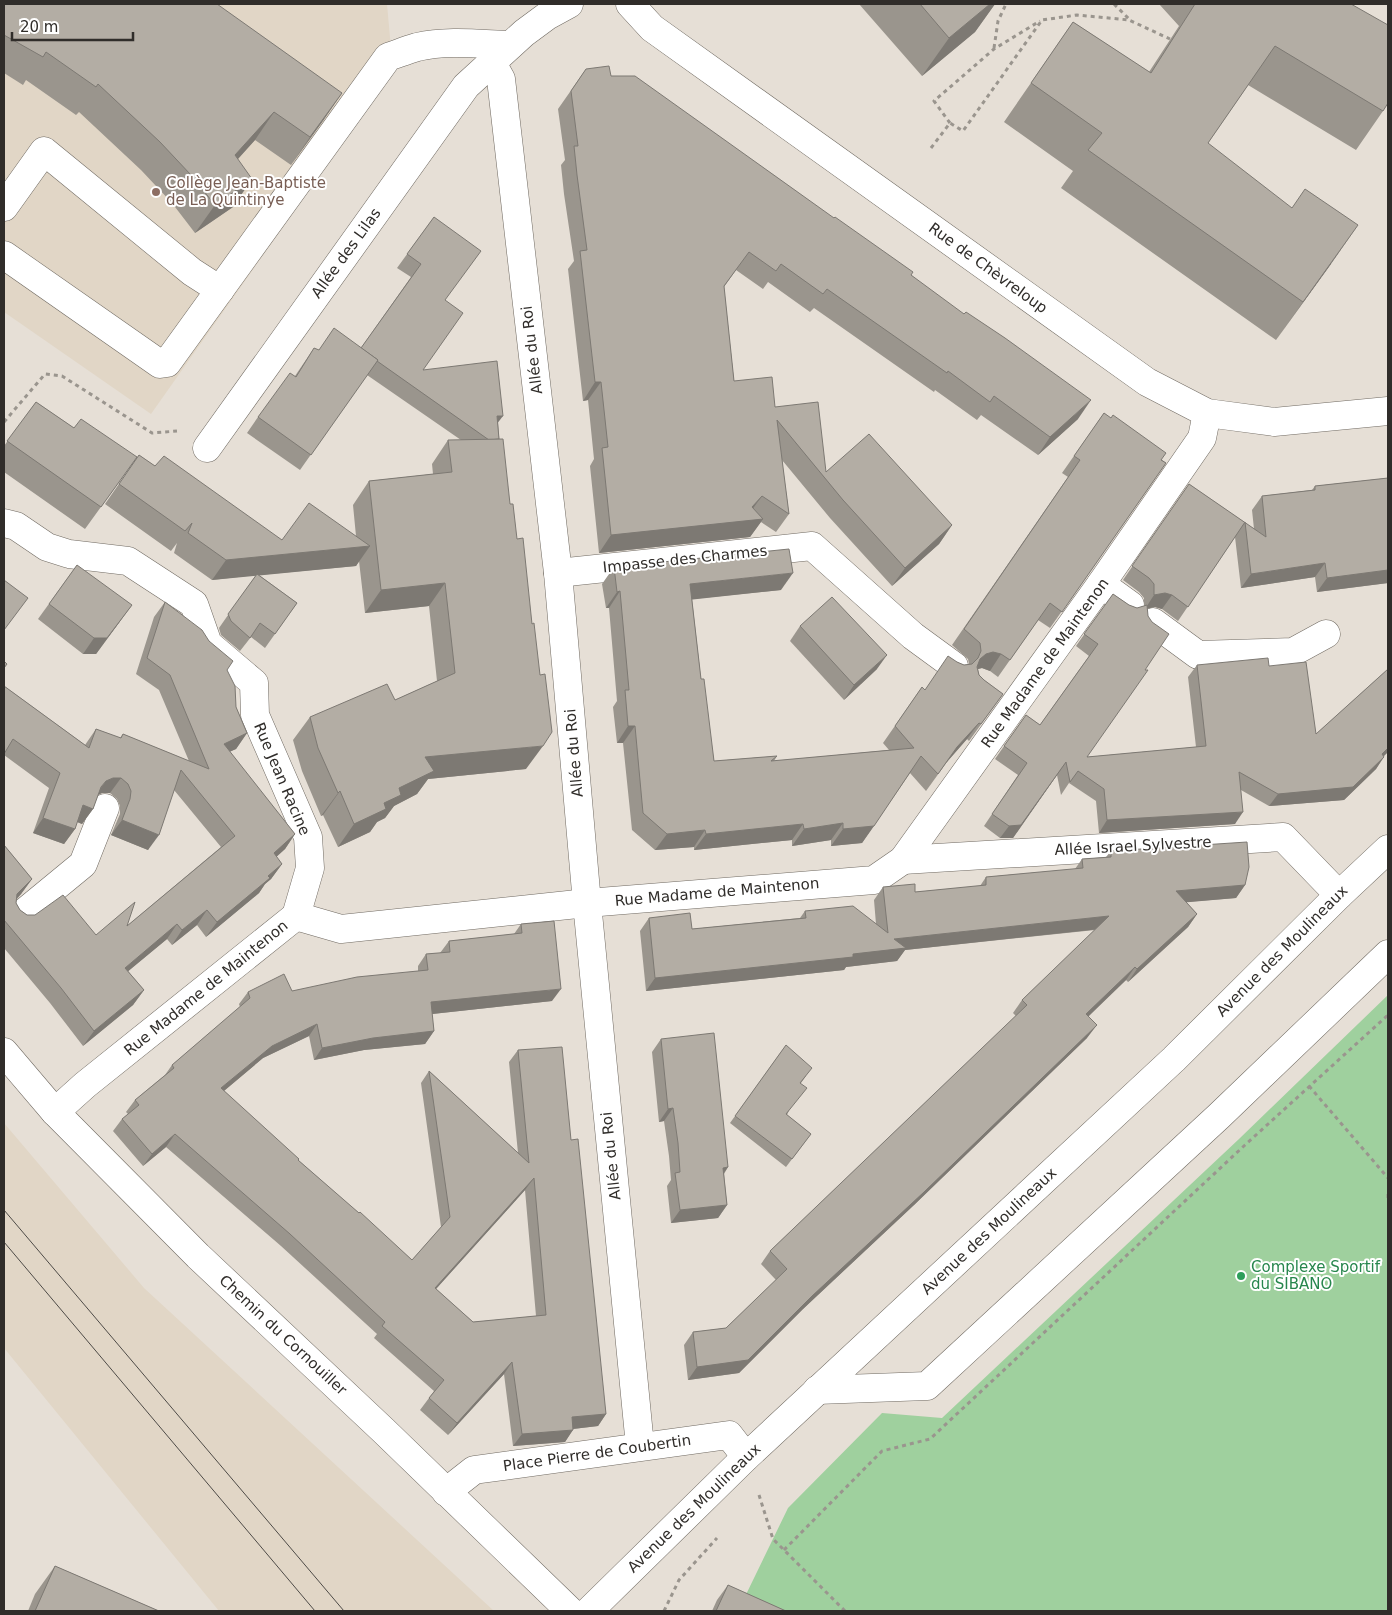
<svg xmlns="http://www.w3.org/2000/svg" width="1392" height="1615" viewBox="0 0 1392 1615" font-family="'DejaVu Sans',sans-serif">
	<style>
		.built { fill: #e1d6c6 }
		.green { fill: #9fd09e }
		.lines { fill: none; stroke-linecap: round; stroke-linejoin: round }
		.minor-casing { stroke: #706a62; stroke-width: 29 }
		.path { stroke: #9a958e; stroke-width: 3; stroke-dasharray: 4 4; stroke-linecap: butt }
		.minor { stroke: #fff; stroke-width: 28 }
		.tram { stroke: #4e4b47; stroke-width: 1 }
		.wall { fill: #9a958d; fill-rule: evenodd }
		.shaded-wall { fill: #7d7973 }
		.building { fill: #b3ada4; stroke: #7d7973; fill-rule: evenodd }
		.education-dot { fill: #8d6e63; stroke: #fff; stroke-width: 2 }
		.leisure-dot { fill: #2e9e5b; stroke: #fff; stroke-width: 2 }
		.labels { text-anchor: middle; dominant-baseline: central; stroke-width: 4; stroke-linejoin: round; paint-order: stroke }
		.education-label { font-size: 15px; fill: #785e54; stroke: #fff; text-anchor: start }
		.street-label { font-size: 15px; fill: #302d2a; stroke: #fff }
		.leisure-label { font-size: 15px; fill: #27864d; stroke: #fff; text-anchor: start }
	</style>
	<rect width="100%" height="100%" fill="#e6dfd6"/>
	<g class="built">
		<polygon points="4,4 387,4 393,71 151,414 4,312"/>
		<polygon points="4,1123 144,1288 494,1611 219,1611 4,1348"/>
	</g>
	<polygon class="green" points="1388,995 1388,1611 738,1611 788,1508 882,1413 942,1418 1239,1139"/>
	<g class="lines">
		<g class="minor-casing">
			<g id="minor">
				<polyline points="630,4 652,28 1147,382 1207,413 1274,422 1388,411"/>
				<polyline points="492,63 501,79 558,573 587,903 640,1446"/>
				<polyline points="4,207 44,151 192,272 220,290"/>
				<path d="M4,255l156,109 7,-1 221,-306c9,-3 19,-7 29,-10 30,-7 63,-3 93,-2"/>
				<polyline points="207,448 466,86 524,33 547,16 569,4"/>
				<polyline points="4,523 16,526 47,547 69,554 128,561 194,604 208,644 254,683 255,715 308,837 310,868 296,916"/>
				<polyline points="558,573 812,546 913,636 954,666"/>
				<polyline points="1101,584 1130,605"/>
				<polyline points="1153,622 1198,655 1293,652 1326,634"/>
				<polyline points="903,860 1283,837 1339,895"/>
				<polyline points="21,915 83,864 105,808"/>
				<polyline points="4,1052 55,1112 198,1256 384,1431 570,1611"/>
				<polyline points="55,1112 85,1085 296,916 341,929 587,903 874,880 903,860 1101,584 1202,438 1207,413"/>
				<polyline points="817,1390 927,1386 1219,1116 1388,954"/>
				<polyline points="446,1492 474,1470 729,1435 746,1457"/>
				<polyline points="589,1611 746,1457 1174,1059 1339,895 1388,849"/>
			</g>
		</g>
		<g class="path">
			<polyline points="1114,4 1129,19"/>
			<polyline points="994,48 998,21 1006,4"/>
			<polyline points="950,123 934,101 994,49 1040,21"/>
			<polyline points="931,148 950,123 963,131 1042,20 1077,15 1129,20 1170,39"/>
			<polyline points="4,422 45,374 62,376 152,433 177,431"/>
			<polyline points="1309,1086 1388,1178"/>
			<polyline points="1388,1194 1388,1199"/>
			<polyline points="759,1495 773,1539 845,1611"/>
			<polyline points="784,1550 882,1451 930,1439 1245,1145 1388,1015"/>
			<polyline points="664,1611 679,1580 717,1538"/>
		</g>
		<use href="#minor" class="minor"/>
		<g class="tram">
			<polyline points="4,1210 344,1611"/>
			<polyline points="4,1242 315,1611"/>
		</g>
	</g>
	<g class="wall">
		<polygon points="4,4 342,93 291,165 255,140 238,159 233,207 195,233 172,203 141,170 79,112 76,115 26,80 23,85 4,73"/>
		<polygon points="859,4 995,4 975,32 922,76"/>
		<polygon points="1159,4 1351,4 1383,111 1356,150 1248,85 1208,143 1331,264 1276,340 1061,188 1073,171 1004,122 1073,22 1149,72 1179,26"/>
		<polygon points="586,69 611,76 911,275 1078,419 1038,455 981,415 977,420 935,390 934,392 814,308 810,312 768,282 763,289 736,270 724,287 734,381 775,407 826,472 952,525 939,544 892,586 830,518 782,460 789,514 776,532 761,522 750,537 599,553 590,466 594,459 588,400 583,401 568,269 574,261 564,194 561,165 565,160 558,109"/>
		<polygon points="434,217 445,301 423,370 498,423 526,769 428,779 417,794 394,806 385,818 377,822 370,832 338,847 323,815 321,816 302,771 293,740 310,717 395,700 437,681 429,606 365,613 359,561 356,566 259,575 297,603 265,648 251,637 240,651 221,635 219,628 256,575 212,580 174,553 177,543 171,551 105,504 139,455 155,466 282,540 356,536 353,505 369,481 433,474 432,464 448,440 461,440 367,375 300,470 247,433 258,417 295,376 314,348 318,350 361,348 411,277 397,268"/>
		<polygon points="36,402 74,428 137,457 85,529 4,472 4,446"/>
		<polygon points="1104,413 1166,463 1050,628 1038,620 998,677 990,671 982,668 978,669 979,675 984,680 1003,694 969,741 967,739 946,763 926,791 910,773 862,843 831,846 831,840 792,846 792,840 694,850 694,847 655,850 632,830 623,743 617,743 613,707 617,701 609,608 606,608 602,584 614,567 781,590 692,599 701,679 714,761 777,756 774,761 889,750 883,743 922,687 925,690 957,662 964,665 969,664 968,659 952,645 1068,477 1062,473"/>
		<polygon points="1388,478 1388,583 1317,592 1315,577 1241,588 1235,537 1178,621 1162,609 1155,607 1147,609 1087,757 1196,747 1188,677 1197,665 1269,666 1316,734 1388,669 1388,752 1384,756 1376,769 1344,800 1269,806 1241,790 1235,824 1099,833 1096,801 1069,783 1061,795 1057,775 1013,838 1000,838 984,826 1018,775 995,759 1026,715 1040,725 1089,656 1076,646 1113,594 1129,605 1137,608 1144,606 1144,598 1139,592 1123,580 1189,484 1254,529 1252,510 1262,496 1312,490 1315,486"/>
		<polygon points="77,565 121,620 96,654 83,654 38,619"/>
		<polygon points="165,602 209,641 227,670 236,707 247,733 236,749 229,752 295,834 285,849 276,857 282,864 271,879 265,884 259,893 206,937 197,925 172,945 167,939 128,971 144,990 133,1005 83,1046 50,1003 4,948 4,845 32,879 21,894 17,899 16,903 20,910 27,915 96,935 127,926 221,847 174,790 148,850 111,835 120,814 120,806 117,799 110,793 102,793 98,795 93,809 82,824 77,822 75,829 64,844 33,833 49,788 4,755 4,686 85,745 96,729 120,738 123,734 189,761 159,690 136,674 154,617"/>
		<polygon points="800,626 877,669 844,700 790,641"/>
		<polygon points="1111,851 1245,885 1236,898 1186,902 1197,914 1188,927 1128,982 1126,980 1088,1017 1087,1038 914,1205 803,1309 739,1373 688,1380 684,1345 693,1332 726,1328 776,1280 761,1264 770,1251 1016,1016 1013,1013 1022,1000 1095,930 905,950 897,961 846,967 844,970 646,991 640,931 649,918 692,929 800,918 805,911 876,924 874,900 883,887 915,892 980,886 986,877 1075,869 1082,859 1106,857"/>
		<path d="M521,924l31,77 -120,13 2,17 -9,13 -61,6 -50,10 -5,-24 -46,22 -39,33 74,69 114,100 29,-33 -20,-144 8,-12 89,82 -9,-91 9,-12 53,90 35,274 -8,12 -25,3 -8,13 -52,4 -9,-72 -56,61 -28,-25 9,-12 5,-7 -60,-53 3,-4 -96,-88 -115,-99 -23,19 -30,-35 9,-12 6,-5 -2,-2 9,-12 30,-25 7,-10 68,-58 -1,-3 9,-12 44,-1 126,-20v-5l8,-12 14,-1 9,-12 65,-7zM525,1190l11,126 -63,6 -37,-33z"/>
		<polygon points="661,1039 728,1167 724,1174 727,1205 718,1218 671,1223 667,1186 671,1180 669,1156 664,1121 659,1122 652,1052"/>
		<polygon points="786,1045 806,1076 801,1083 787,1115 811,1134 786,1167 730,1123"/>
		<polygon points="55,1566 159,1611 28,1611 35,1594"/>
		<polygon points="728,1585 786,1611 712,1611 717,1600"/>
	</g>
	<g class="shaded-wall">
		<polygon points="990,4 995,4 975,32 922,76 949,38"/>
		<polygon points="342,93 323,121 291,165 310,137"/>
		<polygon points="274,112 255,140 216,183 235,155"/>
		<polygon points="252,179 233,207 195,233 215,205"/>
		<polygon points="1358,225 1331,264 1276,340 1303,302"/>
		<polygon points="595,382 601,382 588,400 583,401"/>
		<polygon points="1091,400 1078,419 1038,455 1050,437"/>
		<polygon points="497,416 503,416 493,429"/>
		<polygon points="762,496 749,514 763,519 750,537 599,553 611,535 752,507"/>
		<polygon points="952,525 939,544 892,586 905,568"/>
		<polygon points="370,546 356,566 212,580 226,560"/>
		<polygon points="1325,563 1315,577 1241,588 1251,574"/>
		<polygon points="1388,570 1388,583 1317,592 1327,578"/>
		<polygon points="793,573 781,590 679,601 690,584"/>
		<polygon points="445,583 429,606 365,613 381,590"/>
		<polygon points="620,591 609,608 606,608 617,592"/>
		<polygon points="1165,593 1172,595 1162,609 1155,607 1145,609 1154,595"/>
		<polygon points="132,605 96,654 83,654 94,638"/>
		<polygon points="993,652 1001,654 990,671 982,668 974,670 980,659 986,654"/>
		<polygon points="887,655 877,669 844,700 854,685"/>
		<polygon points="979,723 967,739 946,763 926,791 957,747"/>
		<polygon points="628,726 635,726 623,743 617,743"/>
		<polygon points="247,733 236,749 213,759 224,744"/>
		<polygon points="543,746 526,769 428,779 417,794 394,806 385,818 377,822 370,832 338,847 354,824 384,803 399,788 425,757"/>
		<polygon points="1388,748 1388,752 1373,766 1382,754"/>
		<polygon points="1384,757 1376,769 1344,800 1269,806 1278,794"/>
		<polygon points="1066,762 1013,838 1000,838 1009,826"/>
		<polygon points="113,778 121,778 110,793 102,793 95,796 106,781"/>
		<polygon points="340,791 323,815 321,816 338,793"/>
		<polygon points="83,805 93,809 82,824 73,820"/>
		<polygon points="1243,812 1235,824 1099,833 1107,820"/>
		<polygon points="43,818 75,829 64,844 33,833"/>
		<polygon points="122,820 159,835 148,850 111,835"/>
		<polygon points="843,823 831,840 792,846 804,829"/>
		<polygon points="803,824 792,840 694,850 706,834"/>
		<polygon points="874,826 862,843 831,846 843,829"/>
		<polygon points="705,830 694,847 655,850 667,834"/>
		<polygon points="295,834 285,849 263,869 274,853"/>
		<polygon points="282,864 271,879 265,884 259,893 206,937 217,922"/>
		<polygon points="32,879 21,894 7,909 17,894"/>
		<polygon points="1245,885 1236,898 1167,904 1176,891"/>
		<polygon points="207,910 197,925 172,945 182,930"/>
		<polygon points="1197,914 1188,927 1128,982 1137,969"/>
		<polygon points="1109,916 1100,929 905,950 897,961 846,967 844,970 646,991 655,978 853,954 894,939"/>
		<polygon points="177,924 167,939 114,983 125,968"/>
		<polygon points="1135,967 1126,980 1077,1027 1086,1014"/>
		<polygon points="561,989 552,1001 423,1015 431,1002"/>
		<polygon points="144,990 133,1005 83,1046 94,1031"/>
		<polygon points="317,1024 309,1036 263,1058 213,1100 221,1088 272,1046"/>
		<polygon points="1097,1025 1087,1038 914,1205 803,1309 739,1373 688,1380 697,1367 812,1296"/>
		<polygon points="434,1031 425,1044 364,1050 314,1060 322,1048 373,1038"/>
		<polygon points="673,1108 664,1121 659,1122 668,1109"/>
		<polygon points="175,1134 166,1147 143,1166 152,1154"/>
		<polygon points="728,1167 719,1180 723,1168"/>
		<polygon points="534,1178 525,1190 426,1300 435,1288"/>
		<polygon points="727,1205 718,1218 671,1223 680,1210"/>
		<polygon points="512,1362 504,1374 448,1435 457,1423"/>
		<polygon points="606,1414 598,1426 564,1430 572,1417"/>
		<polygon points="573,1430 565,1442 513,1446 522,1434"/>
	</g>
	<g class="building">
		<polygon points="4,4 217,4 342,93 310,137 274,112 235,155 252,179 215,205 191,175 160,142 98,84 96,87 46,52 43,57 4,35"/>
		<polygon points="920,4 990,4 949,38"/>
		<polygon points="1195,4 1351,4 1388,25 1388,103 1383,111 1275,46 1208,143 1292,208 1305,189 1358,225 1303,302 1088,150 1102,133 1031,83 1073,22 1151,73"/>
		<polygon points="609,66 611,76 635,76 834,218 835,217 913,272 911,275 964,314 966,312 1005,338 1091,400 1050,437 994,396 990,402 948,371 947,373 827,289 823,294 781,264 776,271 749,252 724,286 734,381 772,377 775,407 818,402 826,472 869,434 952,525 905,568 843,500 777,420 789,514 762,496 752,507 763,519 611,535 602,448 608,447 601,382 595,382 580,251 587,250 577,175 574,146 578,146 571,91 586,69"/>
		<polygon points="434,217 481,251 445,300 463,313 423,370 497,361 503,416 497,416 499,439 489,440 377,361 378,360 361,348 421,264 407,254"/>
		<polygon points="334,328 378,360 311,455 258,417 290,373 296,377 314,348 319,350"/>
		<polygon points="36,402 74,428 81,419 137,457 101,507 7,441"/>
		<polygon points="1104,413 1111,418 1113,415 1166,453 1161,460 1166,463 1062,612 1050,603 1010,660 1001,654 993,652 986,654 980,659 977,667 979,675 984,680 1003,694 981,724 979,723 957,747 938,774 921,756 874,826 843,829 843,823 804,829 803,824 706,834 705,830 667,834 643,813 635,726 628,726 625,690 629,690 620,591 617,592 614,567 789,549 793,573 690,584 701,679 704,679 714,761 777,756 771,761 914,748 895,726 922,687 925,690 948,656 957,662 964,665 972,664 978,658 981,651 980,643 964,629 1080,460 1074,456"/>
		<polygon points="503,439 510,504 513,504 517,539 523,538 532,624 534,623 540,675 545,674 552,732 543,746 425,757 434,771 399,788 401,795 384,803 386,809 354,824 340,791 338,793 318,748 310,717 387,684 395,700 455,673 445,583 381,590 369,481 452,472 448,440"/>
		<polygon points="139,455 155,466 164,456 282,540 309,503 370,546 226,560 188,533 192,523 185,531 119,484"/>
		<polygon points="1388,478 1388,570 1327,578 1325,563 1251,574 1245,522 1188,607 1172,595 1165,593 1154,595 1154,584 1149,578 1132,566 1189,484 1266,537 1262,496 1315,490 1315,486"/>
		<polygon points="77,565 132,605 107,638 94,638 49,604"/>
		<polygon points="257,574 297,603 275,634 260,623 250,638 231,621 228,614"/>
		<polygon points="4,580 28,598 4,630"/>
		<polygon points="1113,594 1129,605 1137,608 1147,605 1148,616 1152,622 1169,634 1145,670 1148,670 1087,757 1206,746 1197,665 1268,658 1269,666 1306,662 1316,734 1388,669 1388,748 1382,754 1384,757 1353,787 1278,794 1239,772 1243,812 1107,820 1104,789 1078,771 1070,782 1066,762 1021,825 1009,826 992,814 1027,763 1004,746 1026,715 1040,725 1098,644 1084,634"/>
		<polygon points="832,597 887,655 854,685 800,626"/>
		<polygon points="165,602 202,630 209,641 233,661 227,670 235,686 236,707 247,733 224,744 295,834 274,853 282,864 268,876 270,878 217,922 207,910 182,930 177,924 125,968 144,990 94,1031 61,988 4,920 4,845 32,879 17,894 16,903 20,910 27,915 35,915 63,895 96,935 135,902 127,926 235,836 181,770 159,835 122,820 130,799 131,791 128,784 121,778 113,778 106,781 101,787 93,809 83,805 75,829 43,818 60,773 13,739 4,754 4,686 89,748 96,729 121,738 123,734 209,769 170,675 147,658"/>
		<polygon points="4,661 7,664 4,668"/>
		<polygon points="1247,842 1249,867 1245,885 1176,891 1197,914 1137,969 1135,967 1086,1014 1097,1025 924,1192 812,1296 748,1360 697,1367 693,1332 726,1328 787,1269 770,1251 1027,1005 1022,1000 1109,916 894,939 906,948 853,954 853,957 655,978 649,918 690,913 692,929 806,918 805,911 853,906 888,933 883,887 915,884 915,892 986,885 986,877 1083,868 1082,859 1111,857 1111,851"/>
		<path d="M554,921l7,68 -130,13 3,29 -61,7 -51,10 -5,-24 -45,22 -51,42 78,71 -1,1 61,53 1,-1 52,48 38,-43 -21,-146 100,92 -11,-113 44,-3 9,93 7,-1 28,275 -34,3 1,13 -51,4 -10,-72 -55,61 -28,-25 15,-18 -62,-54 3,-4 -95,-88 -115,-100 -23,20 -30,-35 17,-14 -4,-5 39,-32 -2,-3 78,-67 -2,-6 36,-18 8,17 65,-14 71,-7 -2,-16 24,-2 -1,-11 73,-8 -1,-9zM534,1178l12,137 -73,7 -38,-34z"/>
		<polygon points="714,1033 728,1167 723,1168 727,1205 680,1210 675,1173 680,1172 678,1143 673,1108 668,1109 661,1039"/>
		<polygon points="786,1045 812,1068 800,1083 807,1088 786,1114 811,1134 792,1159 735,1116"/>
		<polygon points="55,1566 159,1611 35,1611"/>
		<polygon points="728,1585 786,1611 716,1611"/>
	</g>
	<circle class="education-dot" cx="156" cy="192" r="5"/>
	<circle class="leisure-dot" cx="1241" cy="1276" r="5"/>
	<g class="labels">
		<g class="education-label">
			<text x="166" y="183">Collège Jean-Baptiste<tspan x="166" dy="17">de La Quintinye</tspan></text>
		</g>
		<g class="street-label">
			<text transform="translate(346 253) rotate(-54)">Allée des Lilas</text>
			<text transform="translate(988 268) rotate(36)">Rue de Chèvreloup</text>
			<text transform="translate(532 350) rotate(-97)">Allée du Roi</text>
			<text transform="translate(685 559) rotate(-6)">Impasse des Charmes</text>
			<text transform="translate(1045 663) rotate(-54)">Rue Madame de Maintenon</text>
			<text transform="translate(574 753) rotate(-95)">Allée du Roi</text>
			<text transform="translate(282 779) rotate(67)">Rue Jean Racine</text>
			<text transform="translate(1133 846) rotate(-3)">Allée Israel Sylvestre</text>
			<text transform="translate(717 892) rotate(-5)">Rue Madame de Maintenon</text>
			<text transform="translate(1282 951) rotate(-45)">Avenue des Moulineaux</text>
			<text transform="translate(206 988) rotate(-39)">Rue Madame de Maintenon</text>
			<text transform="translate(611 1156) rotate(-96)">Allée du Roi</text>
			<text transform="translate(989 1231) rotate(-43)">Avenue des Moulineaux</text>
			<text transform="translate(283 1335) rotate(43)">Chemin du Cornouiller</text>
			<text transform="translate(597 1453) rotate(-8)">Place Pierre de Coubertin</text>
			<text transform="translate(694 1508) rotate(-44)">Avenue des Moulineaux</text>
		</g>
		<g class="leisure-label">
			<text x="1251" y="1267">Complexe Sportif<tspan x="1251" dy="17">du SIBANO</tspan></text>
		</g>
	</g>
	<rect width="1392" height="1615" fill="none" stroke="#302d2a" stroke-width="10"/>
	<path d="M12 32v8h121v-8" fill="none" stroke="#302d2a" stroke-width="2.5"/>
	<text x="20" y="32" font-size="15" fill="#302d2a" stroke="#ffffff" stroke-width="4" paint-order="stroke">20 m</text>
</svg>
